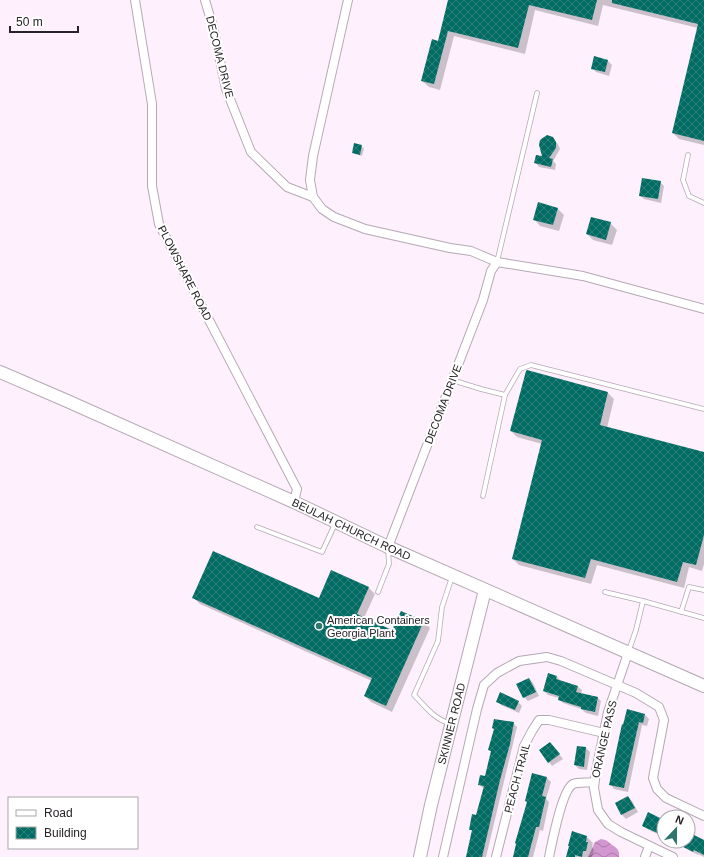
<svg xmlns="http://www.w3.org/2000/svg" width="704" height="857" viewBox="0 0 704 857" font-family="Arial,sans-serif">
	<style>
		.water { fill: url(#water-waves) }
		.shadow { fill: #0003 }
		.building { fill: url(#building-cross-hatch) }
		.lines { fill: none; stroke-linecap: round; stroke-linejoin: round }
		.lane-casing { stroke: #b5a8b4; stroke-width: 5.5 }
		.street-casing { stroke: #b5a8b4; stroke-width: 10 }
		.secondary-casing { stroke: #b5a8b4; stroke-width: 14 }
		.lane { stroke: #fff; stroke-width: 4 }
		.street { stroke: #fff; stroke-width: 8 }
		.secondary { stroke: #fff; stroke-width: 12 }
		.poi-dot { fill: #2e756d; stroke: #fff; stroke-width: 1.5 }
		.labels { text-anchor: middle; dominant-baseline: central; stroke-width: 4; stroke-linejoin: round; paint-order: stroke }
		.street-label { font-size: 11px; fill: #272227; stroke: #fff }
		.poi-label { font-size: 11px; fill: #272227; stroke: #fff; text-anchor: start }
	</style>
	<defs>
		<pattern id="water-waves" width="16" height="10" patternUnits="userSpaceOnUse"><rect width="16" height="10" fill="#d296d1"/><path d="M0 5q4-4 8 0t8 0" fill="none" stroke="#aa7aaa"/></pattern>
		<pattern id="building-cross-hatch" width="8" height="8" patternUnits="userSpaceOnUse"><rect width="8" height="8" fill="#006c63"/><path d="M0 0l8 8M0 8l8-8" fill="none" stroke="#30807a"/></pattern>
	</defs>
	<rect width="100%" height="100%" fill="#fef0fd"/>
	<path class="water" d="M601,839c6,1 6,2 10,5 5,4 9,5 8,13h-31l7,-15z"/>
	<g class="shadow">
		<polygon points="449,0 704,0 704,145 679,139 673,133 698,28 603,5 598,26 535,10 525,54 454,36 440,90 429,87 422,81 439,42"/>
		<polygon points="595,58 608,61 612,65 609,76 596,72 592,68"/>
		<polygon points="547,136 554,140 558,144 560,149 553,161 556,164 555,170 539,167 536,163 543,157 540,145 542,138"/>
		<polygon points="355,145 364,148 362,156 353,153"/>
		<polygon points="660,182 664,186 661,203 644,199 640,195"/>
		<polygon points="558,209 564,215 559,231 540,226 534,219"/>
		<polygon points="610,223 617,230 612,245 593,240 587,234"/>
		<polygon points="526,372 608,393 614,399 607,428 704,453 704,564 702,571 689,567 684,588 597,565 591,584 519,565 513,559 542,444 517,437 511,431"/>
		<polygon points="332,572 369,588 375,594 364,618 393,631 424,622 430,628 392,712 371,702 365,696 372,681 200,604 193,597 320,599"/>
		<polygon points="556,676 560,680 578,687 582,690 581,694 597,697 601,701 598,716 586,713 581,709 563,703 559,699 559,698 548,695 544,691"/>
		<polygon points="529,679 533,683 539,696 528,701 524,697"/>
		<polygon points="497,701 518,702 522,706 519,713 501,705"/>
		<polygon points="628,710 645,715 649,719 647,726 642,725 628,792 614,789 611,785"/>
		<polygon points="513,723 517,727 486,857 467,857 473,832 470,829 477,816 484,789 479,784 486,777 492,752 489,750"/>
		<polygon points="550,743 563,759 552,766 549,762"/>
		<polygon points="586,748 590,752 587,770 579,769 575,765"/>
		<polygon points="533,774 547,778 551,782 546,799 549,802 543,831 540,830 533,857 514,857 528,802"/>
		<polygon points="628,797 632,801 638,812 626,819 622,815 616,803"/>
		<polygon points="664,821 664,837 647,829 643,825"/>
		<polygon points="688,832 704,841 704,857 698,854 698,855 672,841 688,841"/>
		<polygon points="587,837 593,843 592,847 594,850 592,857 567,857"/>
	</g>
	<g class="building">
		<polygon points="448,0 597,0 592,20 529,5 518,48 448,31 434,84 421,81 432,39 438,41"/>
		<polygon points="612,0 704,0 704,141 672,133 698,24 612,3"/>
		<polygon points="594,56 608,60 605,72 591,69"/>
		<polygon points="547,135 553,137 556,142 556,148 549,158 553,159 551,167 534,163 536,155 542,156 539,145 540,140"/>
		<polygon points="354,143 362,145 360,155 352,153"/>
		<polygon points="642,178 661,181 658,199 639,196"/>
		<polygon points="538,202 558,208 553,225 533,220"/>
		<polygon points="591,217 611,222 606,240 586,234"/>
		<polygon points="527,370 608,392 600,425 704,452 704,535 696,565 683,562 677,582 591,559 585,578 512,559 542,440 510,431 526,371"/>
		<polygon points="213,551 319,598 331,570 369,587 357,614 392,630 401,611 424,621 386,706 364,696 372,678 192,598"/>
		<polygon points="548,673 557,676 556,679 578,686 576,692 598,697 595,712 581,709 581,707 558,700 559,696 543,691"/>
		<polygon points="529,678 536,692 523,698 516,684"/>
		<polygon points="500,692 519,701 515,710 496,702"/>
		<polygon points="627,709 645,714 643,723 639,722 624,788 609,785 622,724 623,725"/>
		<polygon points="494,719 514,722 510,744 500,780 482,857 466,857 472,830 469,830 472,814 476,815 484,786 478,785 480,775 485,776 491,751 488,750 494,729 492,728"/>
		<polygon points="550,742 560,754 548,763 539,750"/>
		<polygon points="577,746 586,747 584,767 574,765"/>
		<polygon points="532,773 547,777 542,796 546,797 542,814 539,827 536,827 528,857 513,857 516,844 515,843 527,802 525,801"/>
		<polygon points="628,796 635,808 621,815 615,803"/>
		<polygon points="648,812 664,820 664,836 642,826"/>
		<polygon points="572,831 587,836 586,842 588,842 586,851 583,851 582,857 575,855 575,857 566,857 569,846 568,846"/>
		<polygon points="688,832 704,840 704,855 694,850 693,852 672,841 688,841"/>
	</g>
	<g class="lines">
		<g class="lane-casing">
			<g id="lane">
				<polyline points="688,155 683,180 689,196 704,203"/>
				<polyline points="497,262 537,93"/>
				<polyline points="452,380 481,389 505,395 520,369 531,365 704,409"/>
				<polyline points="483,496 505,395"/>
				<polyline points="257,527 322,552 335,524"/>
				<polyline points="378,592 389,564 388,549"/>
				<polyline points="605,592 643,601 636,630 629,650"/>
				<polyline points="643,601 704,618"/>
				<polyline points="681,612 689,587 704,590"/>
				<path d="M449,723c-15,-4 -24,-17 -35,-28l24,-54 4,-34 10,-30"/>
			</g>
		</g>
		<g class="street-casing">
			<g id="street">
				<polyline points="135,0 152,104 152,186 159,224 297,489 294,502"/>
				<polyline points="205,0 213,27 226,89 251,152 287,187 313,197"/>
				<polyline points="348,0 313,156 310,180 313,197 322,209 334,217 365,229 450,248 471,251 497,262 491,271 483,300 388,547"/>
				<polyline points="497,262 583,276 704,309"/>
				<polyline points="628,653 608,712 596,771 594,788 598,810 608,824 621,832 673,857"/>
				<polyline points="443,857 477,709 484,685 497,673 519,661 547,657 561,661 636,693 659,707 664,720 653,778 657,789 666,798 704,816"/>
				<polyline points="496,857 524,746 532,731 539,720 549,720 604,733"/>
				<path d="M549,857c3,-14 13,-67 24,-73 5,-2 15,-1 21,-2"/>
				<polyline points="645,857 649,846"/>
			</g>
		</g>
		<g class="secondary-casing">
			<g id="secondary">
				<path id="s1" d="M0,372l65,28 229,102 94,45 316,139"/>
				<path id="s2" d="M420,857l11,-52 54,-215"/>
			</g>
		</g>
		<use href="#lane" class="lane"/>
		<use href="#street" class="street"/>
		<use href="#secondary" class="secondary"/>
	</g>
	<circle class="poi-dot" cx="319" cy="626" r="4"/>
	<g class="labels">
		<g class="street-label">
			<text transform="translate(220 57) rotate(76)">DECOMA DRIVE</text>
			<text transform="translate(185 273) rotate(63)">PLOWSHARE ROAD</text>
			<text transform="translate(443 404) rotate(-69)">DECOMA DRIVE</text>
			<text stroke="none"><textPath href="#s1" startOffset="385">BEULAH CHURCH ROAD</textPath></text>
			<text stroke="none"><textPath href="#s2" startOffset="137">SKINNER ROAD</textPath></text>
			<text transform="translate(604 739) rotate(-77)">ORANGE PASS</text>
			<text transform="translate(517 778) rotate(-75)">PEACH TRAIL</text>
		</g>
		<g class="poi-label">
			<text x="327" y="620">American Containers<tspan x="327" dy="13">Georgia Plant</tspan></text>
		</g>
	</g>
	<rect x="8" y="797" width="130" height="52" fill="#ffffff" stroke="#a9a7a9"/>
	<rect x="16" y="810" width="20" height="6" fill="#ffffff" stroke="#a9a7a9"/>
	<text x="44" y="817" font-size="12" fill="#272227">Road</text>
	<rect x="16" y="827" width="20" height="12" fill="url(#building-cross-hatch)" stroke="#a9a7a9"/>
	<text x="44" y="837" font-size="12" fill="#272227">Building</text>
	<g transform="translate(676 829) rotate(22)"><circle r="19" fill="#ffffff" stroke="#a9a7a9"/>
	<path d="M0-3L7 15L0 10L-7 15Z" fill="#2e756d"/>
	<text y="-6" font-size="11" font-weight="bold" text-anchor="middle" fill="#272227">N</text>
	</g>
	<path d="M10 26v6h68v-6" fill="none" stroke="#272227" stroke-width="2"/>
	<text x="16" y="26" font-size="12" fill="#272227" stroke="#ffffff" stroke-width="3" paint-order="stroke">50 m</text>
</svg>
